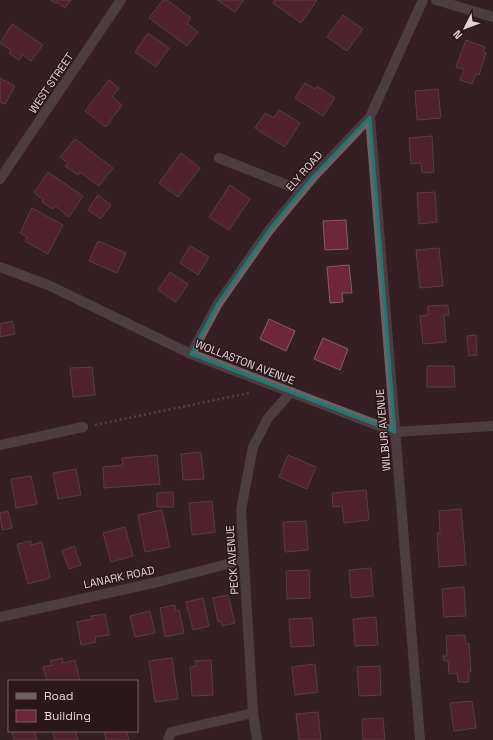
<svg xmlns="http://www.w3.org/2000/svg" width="493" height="740" viewBox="0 0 493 740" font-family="'Space Grotesk',sans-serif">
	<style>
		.building { fill: #6f253c; stroke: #7c6268 }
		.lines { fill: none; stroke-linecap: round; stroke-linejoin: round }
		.path { stroke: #7c696d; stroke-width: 2.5; stroke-dasharray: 2 3; stroke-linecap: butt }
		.minor { stroke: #6c6062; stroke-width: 10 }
		.marked { fill: none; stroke: #1a7b73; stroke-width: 3; stroke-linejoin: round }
		.labels { text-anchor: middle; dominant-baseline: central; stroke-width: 3; stroke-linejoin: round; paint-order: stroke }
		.street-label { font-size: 11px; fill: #e1d2d5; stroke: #2b161b }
	</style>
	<rect width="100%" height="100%" fill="#351f24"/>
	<g class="building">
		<polygon points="50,0 71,0 65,8 57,2 56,4"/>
		<polygon points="163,0 167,0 191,18 187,23 198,32 187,46 149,18"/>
		<polygon points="217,0 244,0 235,12"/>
		<polygon points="275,0 317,0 301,23 273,3"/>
		<polygon points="343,15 363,29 347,51 327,37"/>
		<polygon points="12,24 43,45 31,61 23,55 19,60 9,53 11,50 0,43"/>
		<polygon points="148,33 169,48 156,67 135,52"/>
		<polygon points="466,40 485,47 483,52 486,53 479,75 476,74 472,84 460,80 464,70 456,67"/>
		<polygon points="0,78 15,86 5,104 0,102"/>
		<polygon points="109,80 119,88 112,97 122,105 106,127 85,111"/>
		<polygon points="305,83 315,89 317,86 335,98 323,116 295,98"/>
		<polygon points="438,89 441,118 417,120 415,91"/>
		<polygon points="279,110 300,123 285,147 255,128 265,113 274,118"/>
		<polygon points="432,136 434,172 422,173 421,163 411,164 409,138"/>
		<polygon points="75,139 113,168 99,186 80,172 78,175 65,166 68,163 60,157"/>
		<polygon points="181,153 200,168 178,197 159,183"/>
		<polygon points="48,172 83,196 69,217 55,206 53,209 42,202 43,199 34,193"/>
		<polygon points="230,185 250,199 229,230 209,217"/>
		<polygon points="435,192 437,222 419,224 417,193"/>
		<polygon points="98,195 111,205 101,219 88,210"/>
		<polygon points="32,208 63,225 48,254 25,241 27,237 20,233"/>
		<polygon points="346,220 348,249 325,250 323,221"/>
		<polygon points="98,241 126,253 117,273 89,261"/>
		<polygon points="190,246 209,257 198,275 180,263"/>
		<polygon points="439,248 443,286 420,288 416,250"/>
		<polygon points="349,265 352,293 342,293 343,302 330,303 327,267"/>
		<polygon points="170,272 188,284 176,302 158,290"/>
		<polygon points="448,305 449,315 444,315 446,342 423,344 420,316 428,315 428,306"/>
		<polygon points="269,319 295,331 286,351 260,339"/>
		<polygon points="12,321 15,334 0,337 0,324"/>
		<polygon points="476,335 477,355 469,356 467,336"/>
		<polygon points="323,338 348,349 340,370 314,359"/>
		<polygon points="427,366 454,366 455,387 427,387"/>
		<polygon points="92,367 95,395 73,397 70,368"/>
		<polygon points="201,452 204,479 183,480 181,454"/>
		<polygon points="157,455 160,484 104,488 103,467 123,465 122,458"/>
		<polygon points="288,455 316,467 307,489 279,477"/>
		<polygon points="76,469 81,495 58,499 53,473"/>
		<polygon points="31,476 37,504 16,508 11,479"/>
		<polygon points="366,490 369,520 344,523 342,506 333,507 332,493"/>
		<polygon points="173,492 174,507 157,507 157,493"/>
		<polygon points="212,501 215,532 192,535 189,503"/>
		<polygon points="461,509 466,565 439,567 437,533 440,533 439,511"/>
		<polygon points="162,510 170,547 145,552 138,515"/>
		<polygon points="8,511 12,528 2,530 0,513"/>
		<polygon points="306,521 308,550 285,552 283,522"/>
		<polygon points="125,527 133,556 111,562 103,533"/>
		<polygon points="31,541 31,545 42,542 50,578 28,584 17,544"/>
		<polygon points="74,546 81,565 69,569 62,551"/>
		<polygon points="371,568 373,596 351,598 349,570"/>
		<polygon points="309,570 310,598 287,599 286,571"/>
		<polygon points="464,587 466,616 444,617 442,589"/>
		<polygon points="228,595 235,623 222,626 221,621 218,622 213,598"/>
		<polygon points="203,598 209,626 193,630 186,602"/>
		<polygon points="175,605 176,611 179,610 184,633 165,637 160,608"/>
		<polygon points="150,611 155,633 135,637 130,616"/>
		<polygon points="105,614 109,635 95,637 96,642 81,645 77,622 92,619 91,616"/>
		<polygon points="376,617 378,645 355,646 353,619"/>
		<polygon points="312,618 314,646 291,647 289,619"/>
		<polygon points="465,635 466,644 469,644 471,672 468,672 469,682 458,682 457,673 449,674 448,661 444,661 443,656 447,656 446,636"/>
		<polygon points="62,658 63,663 75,660 80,681 47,681 43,667 52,665 50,661"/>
		<polygon points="172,658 178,699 155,702 149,661"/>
		<polygon points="211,660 213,695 192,696 190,667 196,666 195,661"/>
		<polygon points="315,664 318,692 295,695 292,667"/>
		<polygon points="380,666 381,695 359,696 357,667"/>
		<polygon points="472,701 476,728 454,731 450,703"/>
		<polygon points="318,712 321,740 299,740 296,714"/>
		<polygon points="383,718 385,740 363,740 362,719"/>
		<polygon points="16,731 34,731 37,740 14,740 12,732"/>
		<polygon points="52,731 75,731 78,740 55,740"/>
		<polygon points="104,731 126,731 129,740 106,740"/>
	</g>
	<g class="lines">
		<polyline class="path" points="95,425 249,393"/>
		<g class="minor">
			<polyline points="436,0 493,17"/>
			<polyline points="370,117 420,740"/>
			<polyline points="219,158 302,191"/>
			<polyline points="0,179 121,0"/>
			<polyline points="0,267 48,285 191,354 395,432 493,426"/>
			<polyline points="191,354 217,305 270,229 313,177 370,117 423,0"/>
			<polyline points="0,445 83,427"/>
			<polyline points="0,617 162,581 243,560"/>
			<polyline points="168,740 171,732 253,713"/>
			<polyline points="257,740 253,713 241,510 253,447 268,418 291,392"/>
		</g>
	</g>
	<path d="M0 0H493V740H0ZM370,117l25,315 -204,-78 26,-49 53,-76 43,-52z" fill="#351f24" fill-opacity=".55" fill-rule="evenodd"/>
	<path class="marked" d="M370,117l25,315 -204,-78 26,-49 53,-76 43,-52z"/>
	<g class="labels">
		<g class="street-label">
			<text transform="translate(51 83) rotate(-56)">WEST STREET</text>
			<text transform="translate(304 171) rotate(-49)">ELY ROAD</text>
			<text transform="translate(245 362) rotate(21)">WOLLASTON AVENUE</text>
			<text transform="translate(383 430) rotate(-95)">WILBUR AVENUE</text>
			<text transform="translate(232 560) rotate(-94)">PECK AVENUE</text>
			<text transform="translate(119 577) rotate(-12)">LANARK ROAD</text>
		</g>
	</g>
	<rect x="8" y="680" width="130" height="52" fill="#2b161b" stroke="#746165"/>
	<rect x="16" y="693" width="20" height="6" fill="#6c6062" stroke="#746165"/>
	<text x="44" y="700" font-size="12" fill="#e1d2d5">Road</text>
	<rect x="16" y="710" width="20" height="12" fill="#6f253c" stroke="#746165"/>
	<text x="44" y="720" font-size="12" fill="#e1d2d5">Building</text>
	<g transform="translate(465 28) rotate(228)" stroke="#2b161b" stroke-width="3" paint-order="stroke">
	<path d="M0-3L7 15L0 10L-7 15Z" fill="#e1d2d5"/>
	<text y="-6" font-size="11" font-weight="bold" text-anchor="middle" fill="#e1d2d5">N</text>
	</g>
</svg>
